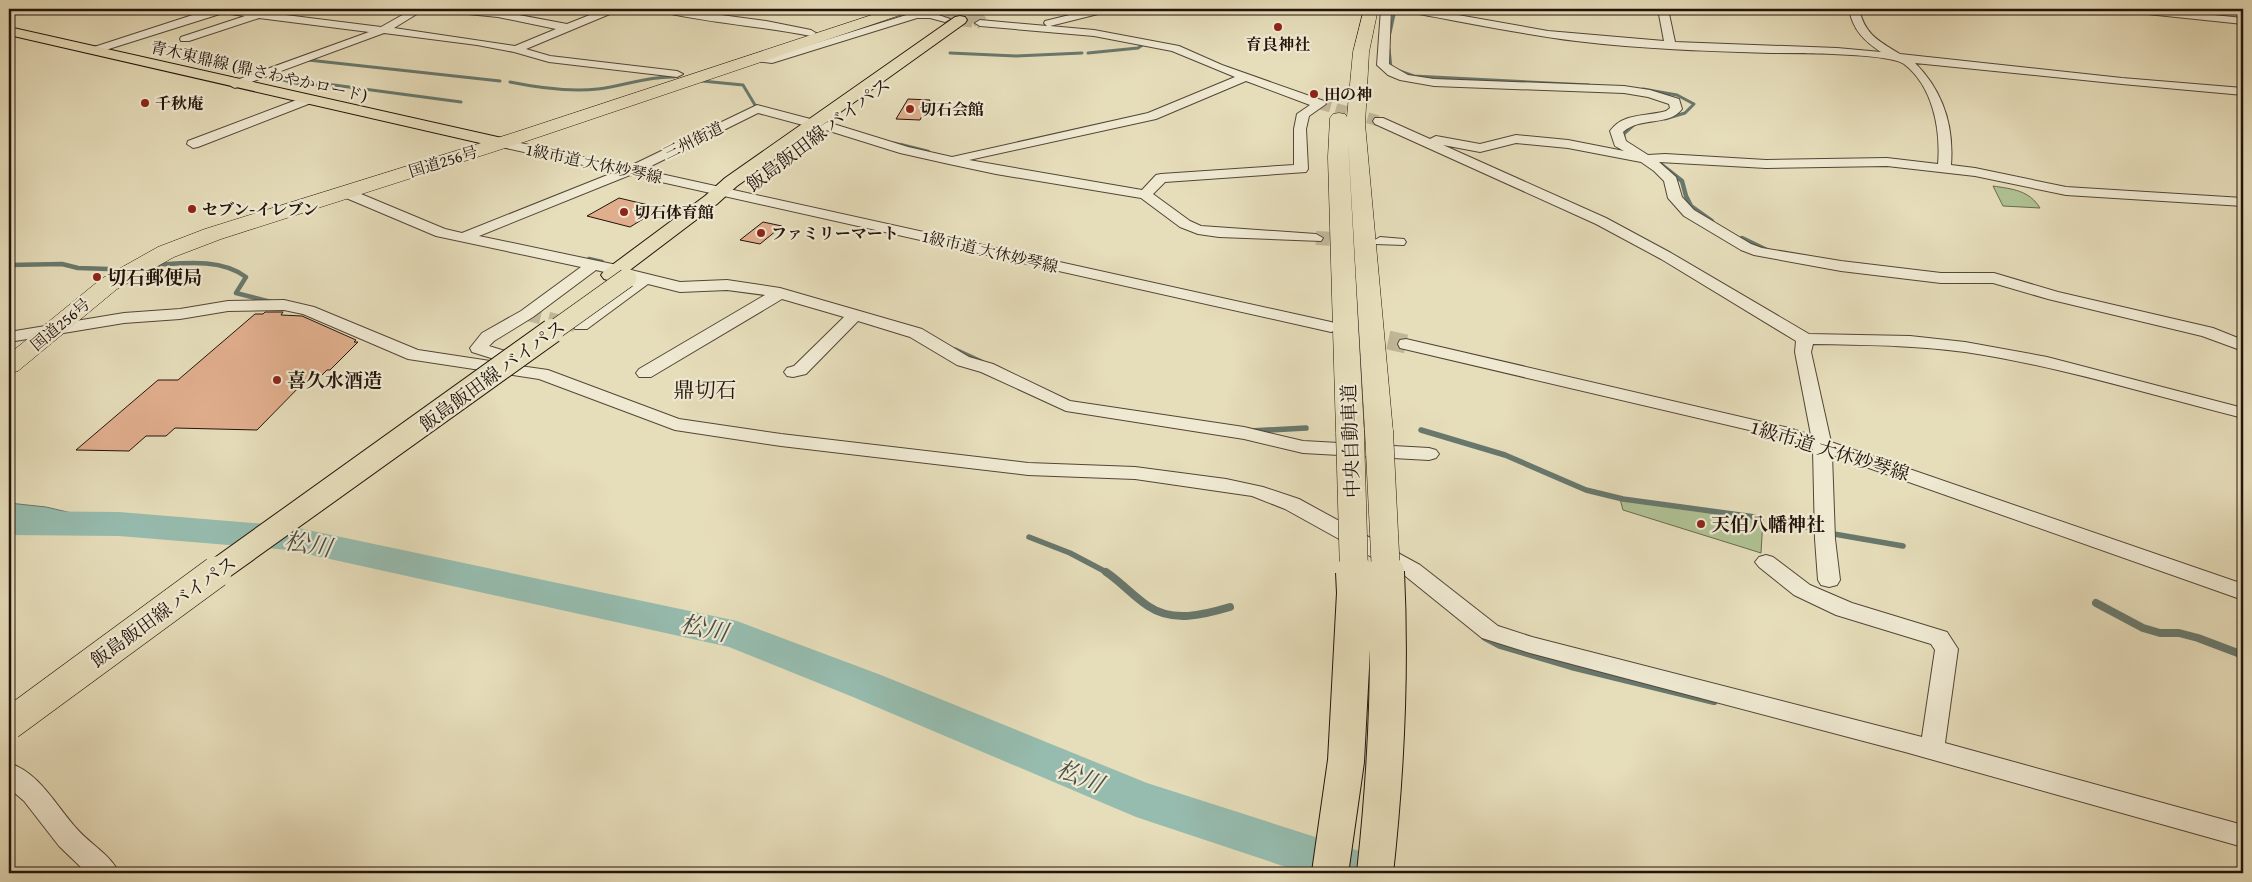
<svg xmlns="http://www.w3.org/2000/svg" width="2252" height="882" viewBox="0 0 2252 882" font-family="'Gentium Book Plus','Noto Serif JP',serif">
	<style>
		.green { fill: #b0c294; stroke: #696a50 }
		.water { fill: #96bcaf; stroke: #68786d }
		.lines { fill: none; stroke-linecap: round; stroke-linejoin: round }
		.stream-far3 { stroke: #68786d; stroke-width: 3 }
		.stream-far2 { stroke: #68786d; stroke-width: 4.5 }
		.stream-far1 { stroke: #68786d; stroke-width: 5.5 }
		.stream { stroke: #68786d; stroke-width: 8 }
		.river { fill: #96bcaf; fill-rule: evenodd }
		.building { fill: #e1ae8d; stroke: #22130b }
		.minor-tunnel-far2 { stroke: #bfb597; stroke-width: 11; stroke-dasharray: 11 5.5; stroke-linecap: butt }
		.minor-tunnel-far1 { stroke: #bfb597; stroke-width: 14; stroke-dasharray: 14 8; stroke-linecap: butt }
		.minor-tunnel { stroke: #bfb597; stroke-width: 19; stroke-dasharray: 19 9; stroke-linecap: butt }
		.major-tunnel { stroke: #bfb597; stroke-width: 14; stroke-dasharray: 14 8; stroke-linecap: butt }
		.minor-casing { stroke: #534637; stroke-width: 2 }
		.major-casing { stroke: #22130b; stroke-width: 2 }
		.highway-casing { stroke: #22130b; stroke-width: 1 }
		.minor { fill: #efe9d2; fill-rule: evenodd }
		.major { fill: #e6ddba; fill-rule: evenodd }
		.highway { fill: #e6ddba; fill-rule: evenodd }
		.major-bridge-far2-casing { stroke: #22130b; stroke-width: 20; stroke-linecap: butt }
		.major-bridge-far1-casing { stroke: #22130b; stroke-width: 26; stroke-linecap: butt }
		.major-bridge-casing { stroke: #22130b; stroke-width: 32; stroke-linecap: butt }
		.highway-bridge-far1-casing { stroke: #22130b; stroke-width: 29; stroke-linecap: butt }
		.highway-bridge-casing { stroke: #22130b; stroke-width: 38; stroke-linecap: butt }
		.major-bridge-far2 { stroke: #e6ddba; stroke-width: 19 }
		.major-bridge-far1 { stroke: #e6ddba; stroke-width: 24 }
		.major-bridge { stroke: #e6ddba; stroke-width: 31 }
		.highway-bridge-far1 { stroke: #e6ddba; stroke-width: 28 }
		.highway-bridge { stroke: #e6ddba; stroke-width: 36 }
		.poi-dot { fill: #8f2418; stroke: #efe9d2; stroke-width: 2 }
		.labels { text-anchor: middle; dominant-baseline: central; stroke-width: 4.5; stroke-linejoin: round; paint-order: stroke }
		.far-poi-label { font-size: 16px; font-weight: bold; fill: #22130b; stroke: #efe9d2; text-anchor: start }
		.far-street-label { font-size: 16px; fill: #22130b; stroke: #efe9d2 }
		.street-label { font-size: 19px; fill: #22130b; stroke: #efe9d2 }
		.poi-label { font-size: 19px; font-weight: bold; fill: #22130b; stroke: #efe9d2; text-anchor: start }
		.quarter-label { font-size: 21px; fill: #22130b; stroke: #efe9d2 }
		.near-water-label { font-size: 24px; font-style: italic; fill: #4b4e44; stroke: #efe9d2 }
	</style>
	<rect width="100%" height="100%" fill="#e6ddba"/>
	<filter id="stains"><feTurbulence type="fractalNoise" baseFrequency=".004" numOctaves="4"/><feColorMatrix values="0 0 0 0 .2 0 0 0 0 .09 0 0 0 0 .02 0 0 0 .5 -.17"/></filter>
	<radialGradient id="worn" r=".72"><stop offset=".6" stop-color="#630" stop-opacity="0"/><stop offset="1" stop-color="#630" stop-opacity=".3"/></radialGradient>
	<g class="green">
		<path d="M1993,186c19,3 36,4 47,22l-37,-2z"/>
		<polygon points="1620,499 1763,519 1761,553 1623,510"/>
	</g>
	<polygon class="water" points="9,503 46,507 119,524 9,530"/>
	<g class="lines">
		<g class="stream-far3">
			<polyline points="837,9 878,13"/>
			<polyline points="1390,33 1395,10"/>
			<polyline points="1389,49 1391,68 1414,76 1589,85"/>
			<polyline points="950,53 1016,56 1082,53"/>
			<polyline points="1088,53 1138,48 1144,44"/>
			<polyline points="308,60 500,81"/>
			<polyline points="267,76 299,84"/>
			<polyline points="702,81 743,85 755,105"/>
			<path d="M510,82c29,6 59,10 88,7 26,-3 50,-13 76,-12"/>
			<polyline points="308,85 334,85 461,102"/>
			<polyline points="1643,89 1677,95 1694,104 1685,113 1665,119"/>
			<polyline points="1624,141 1624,134 1634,125"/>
			<polyline points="894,143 905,146"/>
		</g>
		<g class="stream-far2">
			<polyline points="900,145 928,152"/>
			<polyline points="1659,163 1682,181 1686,196 1691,206 1712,221"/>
			<polyline points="1742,238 1769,251"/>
			<polyline points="589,259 602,262"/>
			<polyline points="9,265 62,264 78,268 109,269"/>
			<path d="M155,265c29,-2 66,-7 91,12l-10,16 35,9"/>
		</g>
		<g class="stream-far1">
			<polyline points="955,350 981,362"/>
			<polyline points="1421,430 1505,455 1586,490 1623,499 1755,517"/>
			<polyline points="1250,431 1306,428"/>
			<polyline points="1788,523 1806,527"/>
			<polyline points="1834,534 1903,546"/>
			<polyline points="1029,537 1070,553 1108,573"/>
		</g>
		<g class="stream">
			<path d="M1106,572c15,10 27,24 42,34 25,17 55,9 82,1"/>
			<polyline points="2096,603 2143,628 2160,633 2179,633 2198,638 2243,655"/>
			<polyline points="1485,637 1500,645 1571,666 1714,701"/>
		</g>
		<polygon class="river" points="9,511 119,512 289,526 737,621 881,675 1147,783 1381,858 1388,873 1304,873 1136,817 853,697 729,647 289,550 119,536 9,535"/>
	</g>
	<g class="building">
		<polygon points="908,99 930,100 920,120 896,119"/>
		<polygon points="619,198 661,208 630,227 587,216"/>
		<polygon points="763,222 782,226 760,244 740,240"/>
		<polygon points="265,312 283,312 281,315 302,316 356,340 354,342 358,342 330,370 327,370 319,378 308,378 257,430 175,428 166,436 146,436 129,451 76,450 158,380 178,380 255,314 263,314"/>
	</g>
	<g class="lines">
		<g class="minor-tunnel-far2">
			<polyline points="945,19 980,23"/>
			<polyline points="1320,104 1379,121"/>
		</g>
		<g class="minor-tunnel-far1">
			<polyline points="1316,238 1356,240"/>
			<polyline points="527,314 575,325"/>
		</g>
		<polyline class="minor-tunnel" points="1361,334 1406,344"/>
		<polyline class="major-tunnel" points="971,21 988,9"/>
		<g class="minor-casing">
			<g id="minor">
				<polygon points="211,9 238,9 381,27 413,9 425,9 394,28 515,46 556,29 498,17 448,12 443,9 498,11 567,24 605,9 618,9 617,11 526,49 550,56 677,71 683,74 677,77 549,62 514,52 477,45 384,33 235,88 231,86 229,84 231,82 369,32 259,18 189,41 181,41 180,39 181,37 245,16 223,13 96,53 88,53 86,51 88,49"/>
				<path d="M657,9h19l90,12 45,9 5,3 -5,3c-50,-10 -103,-13 -153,-25z"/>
				<path d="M1094,9h17l-1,2 -60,15 44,4 85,16 43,19 102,36 2,3 -17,12 -3,13 2,40 -2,3 -141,10 -12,12 37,27 11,5 115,8 7,4 -2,3 -102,-4 -21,-3 -18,-7 -39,-29 -145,-24 -47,-10 -49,-11 -77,-24 -2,-3 6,-4 81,25 44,10 196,-44 87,-36 -63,-26 -78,-15 -114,-10 -5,-3 5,-3 67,6 -3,-3 1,-2zM1246,81l64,24 -13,9 -3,15v36l-133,9 -5,1 -14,15 -173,-30 187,-41z"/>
				<path d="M1381,9h10l-2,55 19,11 26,4 190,7 26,4 29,9 3,10c-14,18 -41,7 -59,23l3,9 22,14 17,-1 101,6 121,-2 51,6c3,-34 -5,-78 -34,-100 -16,-11 -109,-11 -132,-11 -65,-2 -131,-4 -196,-12 -56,-7 -112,-19 -168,-29l-5,-3h21l124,22 116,10 -6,-32h10l7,33 162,6 44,4c-17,-11 -28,-22 -32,-43h10c6,26 20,32 41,45l222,24 121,10v7l-121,-11 -207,-21c28,28 39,63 36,102l24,3 91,19 177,11v8l-177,-11 -91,-19 -88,-10 -121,2 -107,-6 17,15 6,20 12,13 57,34 11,4 79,13 100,12h53l64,19 155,36 30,12v11l-41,-15 -154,-37 -55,-16h-52l-100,-12 -87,-16 -13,-5 -57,-34 -16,-18 -4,-17 -10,-10 -13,-9 -73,-14 -52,-5 -36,9 -37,-7 163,73 65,35 138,81 101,2 55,6 82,15 196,51v10c-92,-23 -184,-52 -278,-66 -51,-7 -101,-7 -152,-8l-2,8 20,90 412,142v16l-411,-145 3,84 5,41 -3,5 -8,2 -8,-2 -3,-5 -3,-41 -2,-90 -30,-11 -383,-90 -2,-4 2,-4 6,-1 383,89 22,7 -16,-83 1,-11 -135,-82 -65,-35 -221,-100 -2,-3 2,-3h8l47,21 6,-3 44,8 36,-9 52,5 56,11 -9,-5 -5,-15c14,-19 36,-14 56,-20l4,-3 -1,-4 -21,-7 -24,-4 -190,-7 -34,-6 -12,-5 -11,-10z"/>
				<polygon points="2123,9 2155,9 2243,18 2243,24 2128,12"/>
				<polygon points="916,12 930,12 950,19 945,22 930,18 917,18 772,63 756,61 750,58 756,55 771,57"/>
				<polygon points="307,96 313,100 311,103 198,147 193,148 187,144 188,141"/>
				<polygon points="757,105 818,121 820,124 814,128 758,113 643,170 1331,322 1337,324 1339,327 1337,330 1331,332 630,175 479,236 617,265 622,267 625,270 622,273 617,275 596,270 533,317 494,341 489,346 524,357 527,361 520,366 548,370 679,419 781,434 1028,463 1135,467 1226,479 1263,487 1299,499 1420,565 1498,626 1532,637 1922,737 1935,650 1931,644 1836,615 1794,595 1759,567 1755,562 1759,557 1766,555 1773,557 1810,585 1852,603 1947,632 1958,649 1945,743 2243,825 2243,847 1905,752 1530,653 1482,638 1404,575 1285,509 1252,496 1135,479 1028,475 781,446 675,430 539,379 408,359 303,314 284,310 228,311 180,319 124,323 9,342 9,332 124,313 180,309 228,301 284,300 314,307 418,350 510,364 472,352 470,348 482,333 521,311 581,267 436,236 339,195 337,192 339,189 349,189 445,229 462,233 615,172 497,146 496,143 497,140 502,139 628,167"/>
				<polygon points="1380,237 1404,239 1406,242 1404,245 1375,244 1373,241"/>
				<polygon points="631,270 680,282 727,280 780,288 922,329 969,357 993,364 1070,401 1244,427 1303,441 1429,448 1436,450 1439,454 1436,458 1429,460 1303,453 1244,439 1066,411 981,372 957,365 910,337 858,321 806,374 793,377 787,376 784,372 787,368 794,366 844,317 782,299 651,377 639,377 636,373 639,369 765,295 727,290 680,292 648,284 587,329 575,329 573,326 575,323 633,280 626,278 623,275 626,272"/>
				<path d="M9,763c31,10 47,43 68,66 13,15 34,26 42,44h-32l-28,-27 -35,-45 -15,-13z"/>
			</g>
		</g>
		<g class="major-casing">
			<g id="major">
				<polygon points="960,16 965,17 967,20 965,23 737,186 717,204 618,279 611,281 604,279 601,275 604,271 705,196 725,178 955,17"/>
				<polygon points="9,27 502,138 508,140 510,143 508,146 502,148 9,35"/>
			</g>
		</g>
		<g class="highway-casing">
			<g id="highway">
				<polygon points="890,9 911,9 909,12 527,141 221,239 174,257 117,289 18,371 9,374 9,354 101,279 158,247 205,229 513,133"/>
				<polygon points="1364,9 1378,9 1369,52 1365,124 1393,432 1389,438 1379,440 1369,438 1365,432 1348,140 1364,432 1360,438 1350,440 1340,438 1336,432 1328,157 1330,118 1333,114 1339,113 1345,114 1347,117 1353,52"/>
			</g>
		</g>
		<use href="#minor" class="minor"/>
		<use href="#major" class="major"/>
		<use href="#highway" class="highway"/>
		<g class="major-bridge-far2-casing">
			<polyline id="major-bridge-far2" points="550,333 627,278"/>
		</g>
		<g class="major-bridge-far1-casing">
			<polyline id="major-bridge-far1" points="214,573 552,331"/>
		</g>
		<g class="major-bridge-casing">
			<polyline id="major-bridge" points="9,724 216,572"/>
		</g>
		<g class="highway-bridge-far1-casing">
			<g id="highway-bridge-far1">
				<polyline points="1350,432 1354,573"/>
				<polyline points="1379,432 1386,573"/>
			</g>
		</g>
		<g class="highway-bridge-casing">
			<g id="highway-bridge">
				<polyline points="1330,873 1346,761 1355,593 1354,572"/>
				<path d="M1375,873c11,-100 16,-201 11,-301"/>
			</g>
		</g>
		<use href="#major-bridge-far2" class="major-bridge-far2"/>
		<use href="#major-bridge-far1" class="major-bridge-far1"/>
		<use href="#major-bridge" class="major-bridge"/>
		<use href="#highway-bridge-far1" class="highway-bridge-far1"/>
		<use href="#highway-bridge" class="highway-bridge"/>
	</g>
	<g class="poi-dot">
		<circle cx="1278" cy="27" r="5"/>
		<circle cx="1314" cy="94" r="5"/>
		<circle cx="145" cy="103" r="5"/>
		<circle cx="910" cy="109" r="5"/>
		<circle cx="192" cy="209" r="5"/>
		<circle cx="624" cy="212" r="5"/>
		<circle cx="761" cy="233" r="5"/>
		<circle cx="97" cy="277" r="5"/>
		<circle cx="277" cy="380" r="5"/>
		<circle cx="1701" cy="524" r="5"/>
	</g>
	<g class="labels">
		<g class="far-poi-label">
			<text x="1278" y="44" text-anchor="middle">育良神社</text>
			<text x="1324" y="94">田の神</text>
			<text x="155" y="103">千秋庵</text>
			<text x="920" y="109">切石会館</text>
			<text x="202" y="209">セブン-イレブン</text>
			<text x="634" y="212">切石体育館</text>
			<text x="771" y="233">ファミリーマート</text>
		</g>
		<g class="far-street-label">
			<text transform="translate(259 71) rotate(13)">青木東鼎線 (鼎さわやかロード)</text>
			<text transform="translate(693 140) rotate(-26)">三州街道</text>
			<text transform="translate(443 161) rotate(-17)">国道256号</text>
			<text transform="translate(594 163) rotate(12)">1級市道 大休妙琴線</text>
			<text transform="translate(990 251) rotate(13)">1級市道 大休妙琴線</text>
			<text transform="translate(60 324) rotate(-40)">国道256号</text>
		</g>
		<g class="street-label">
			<text transform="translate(818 134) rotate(-37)">飯島飯田線 バイパス</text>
			<text transform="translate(492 375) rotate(-36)">飯島飯田線 バイパス</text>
			<text transform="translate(1350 441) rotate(-92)">中央自動車道</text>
			<text transform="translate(1830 450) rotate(17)">1級市道 大休妙琴線</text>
			<text transform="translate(163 611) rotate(-36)">飯島飯田線 バイパス</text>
		</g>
		<g class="poi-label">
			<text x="107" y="277">切石郵便局</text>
			<text x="287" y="380">喜久水酒造</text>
			<text x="1711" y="524">天伯八幡神社</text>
		</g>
		<g class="quarter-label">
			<text x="705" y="389">鼎切石</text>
		</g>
		<g class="near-water-label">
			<text transform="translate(308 544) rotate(10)">松川</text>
			<text transform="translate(704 628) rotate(12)">松川</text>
			<text transform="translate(1080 776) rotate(22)">松川</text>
		</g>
	</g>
	<rect width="2252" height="882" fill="none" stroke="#e6ddba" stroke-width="30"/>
	<rect x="10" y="10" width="2232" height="862" fill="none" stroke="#22130b" stroke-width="2.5"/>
	<rect x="15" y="15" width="2222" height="852" fill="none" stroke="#22130b"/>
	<rect width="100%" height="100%" filter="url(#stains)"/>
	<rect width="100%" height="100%" fill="url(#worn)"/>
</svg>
